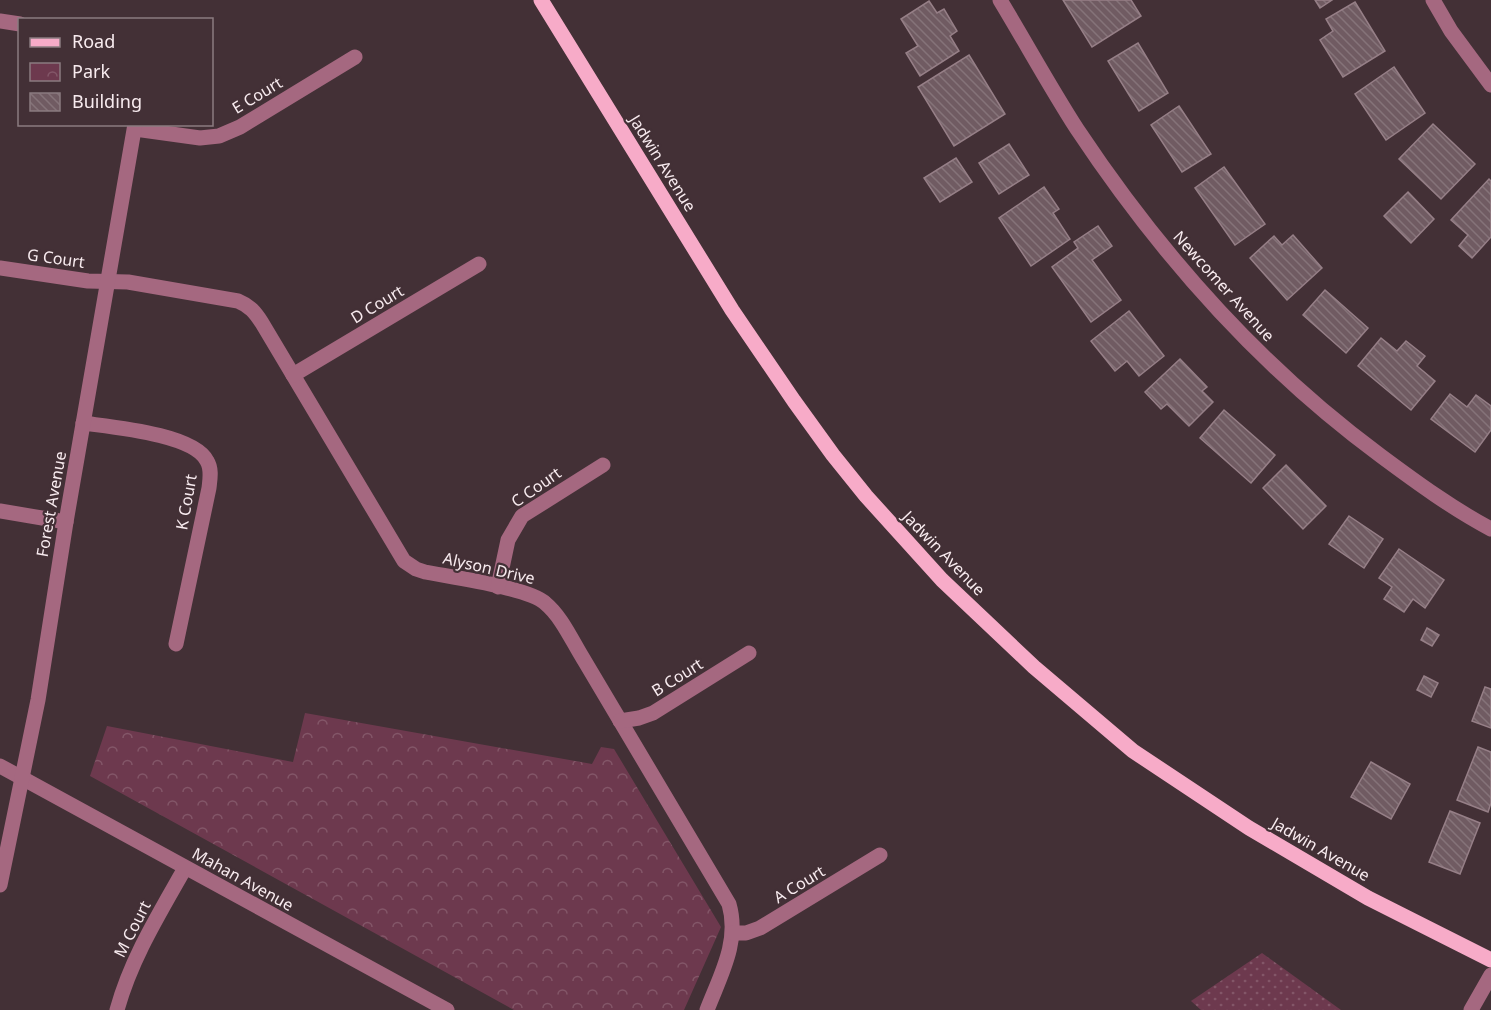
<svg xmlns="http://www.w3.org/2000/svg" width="1491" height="1010" viewBox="0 0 1491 1010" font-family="'Noto Sans',sans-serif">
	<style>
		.park { fill: url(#park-crowns) }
		.garden { fill: url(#garden-dots) }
		.building { fill: url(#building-back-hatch); stroke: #967f87; stroke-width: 1.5 }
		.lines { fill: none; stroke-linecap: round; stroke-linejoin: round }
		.minor { stroke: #a56880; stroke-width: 15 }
		.major { stroke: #f7abc8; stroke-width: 15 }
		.labels { text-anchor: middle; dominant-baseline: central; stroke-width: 4.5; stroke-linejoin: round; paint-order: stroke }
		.street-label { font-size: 16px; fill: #f8ebef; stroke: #433036 }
	</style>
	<defs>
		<pattern id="park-crowns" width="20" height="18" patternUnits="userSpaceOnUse" patternTransform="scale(1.5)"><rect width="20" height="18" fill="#6d394e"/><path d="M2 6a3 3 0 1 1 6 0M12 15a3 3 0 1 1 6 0" fill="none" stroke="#835668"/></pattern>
		<pattern id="garden-dots" width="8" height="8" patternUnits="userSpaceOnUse" patternTransform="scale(1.5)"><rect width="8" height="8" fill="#6d394e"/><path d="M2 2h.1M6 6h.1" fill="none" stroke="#835668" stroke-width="1.8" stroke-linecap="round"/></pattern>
		<pattern id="building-back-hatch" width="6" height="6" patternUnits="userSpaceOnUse" patternTransform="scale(1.5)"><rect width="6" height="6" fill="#705b62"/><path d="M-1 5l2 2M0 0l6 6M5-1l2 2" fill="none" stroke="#857379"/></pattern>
	</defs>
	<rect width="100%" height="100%" fill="#433036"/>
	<polygon class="park" points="305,713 592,764 601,747 614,749 721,927 684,1010 514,1010 90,776 107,726 293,762"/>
	<polygon class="garden" points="1262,953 1341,1010 1201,1010 1191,1001"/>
	<g class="building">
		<polygon points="1063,0 1131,0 1141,16 1092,47"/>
		<polygon points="1315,0 1332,0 1320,8"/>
		<polygon points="929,1 937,13 944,9 957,31 950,36 959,51 920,76 906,53 918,46 901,19"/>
		<polygon points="1355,2 1385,51 1343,77 1320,40 1333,31 1326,19"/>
		<polygon points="1138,43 1168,93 1139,111 1108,61"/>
		<polygon points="969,55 1005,114 954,146 918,87"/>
		<polygon points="1394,67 1425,113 1386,140 1355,94"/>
		<polygon points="1179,106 1211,154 1182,172 1151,125"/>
		<polygon points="1433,124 1475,164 1441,199 1399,159"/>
		<polygon points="1009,144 1029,175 999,194 979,163"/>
		<polygon points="956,158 972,182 940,202 924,178"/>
		<polygon points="1224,167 1265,224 1235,245 1195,188"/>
		<polygon points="1489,179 1491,181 1491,237 1472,258 1459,246 1468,235 1451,220"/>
		<polygon points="1044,187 1059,209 1053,213 1070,239 1031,266 999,218"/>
		<polygon points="1408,192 1434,219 1411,243 1384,216"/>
		<polygon points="1098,226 1112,246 1092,260 1121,300 1091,322 1052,267 1078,248 1074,242"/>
		<polygon points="1293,235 1322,268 1287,300 1250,258 1274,236 1282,245"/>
		<polygon points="1325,290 1368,328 1346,353 1303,315"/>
		<polygon points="1129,311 1164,356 1139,376 1127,361 1115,371 1091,341"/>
		<polygon points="1381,338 1397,351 1406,341 1425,356 1417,366 1435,381 1411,410 1358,366"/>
		<polygon points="1180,359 1207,387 1202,391 1213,402 1189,426 1167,404 1161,409 1145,392"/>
		<polygon points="1450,394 1467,407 1476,395 1491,406 1491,430 1475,452 1431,419"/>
		<polygon points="1224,410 1275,455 1251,483 1200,438"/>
		<polygon points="1286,465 1326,506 1303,529 1263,488"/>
		<polygon points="1349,516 1383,539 1364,568 1329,544"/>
		<polygon points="1399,549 1444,580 1425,608 1413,599 1404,612 1384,599 1392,587 1379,578"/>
		<polygon points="1427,628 1439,635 1432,646 1421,640"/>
		<polygon points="1424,676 1438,683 1431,697 1417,690"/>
		<polygon points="1485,687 1491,689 1491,728 1472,721"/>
		<polygon points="1478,747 1491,752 1491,803 1488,812 1457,800"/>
		<polygon points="1371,762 1410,784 1391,819 1351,797"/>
		<polygon points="1450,811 1480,823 1460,874 1429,862"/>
	</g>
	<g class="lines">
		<g class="minor">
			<path d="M1000,0c26,43 50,87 77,129 83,125 183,238 304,327 35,26 72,53 110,73"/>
			<polyline points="1433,0 1451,31 1491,85"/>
			<polyline points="0,21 20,24"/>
			<polyline points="135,129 200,138 219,136 240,127 355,57"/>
			<path d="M0,268l88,13 40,1 110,19c12,5 17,11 24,22l142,238 12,8 9,3c25,5 105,16 120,31 17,14 27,38 39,57l145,244c11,38 -9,72 -22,106"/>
			<polyline points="293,375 479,264"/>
			<path d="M83,423c28,4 111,11 124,38 5,8 3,18 2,27l-33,156"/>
			<polyline points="0,511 66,522"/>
			<polyline points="498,587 508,540 522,516 603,465"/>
			<polyline points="620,721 639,718 653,713 749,653"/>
			<polyline points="0,766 447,1010"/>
			<polyline points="0,885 38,700 66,522 135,124"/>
			<polyline points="733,933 746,933 760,928 880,855"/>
			<path d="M117,1010c14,-51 42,-96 68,-142"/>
			<polyline points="1471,1010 1491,975"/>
		</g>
		<polyline class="major" points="541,0 732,310 794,401 833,455 866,496 942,580 1034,667 1133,751 1249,828 1368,898 1491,960"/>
	</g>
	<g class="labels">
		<g class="street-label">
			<text transform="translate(257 95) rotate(-31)">E Court</text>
			<text transform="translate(663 163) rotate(58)">Jadwin Avenue</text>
			<text transform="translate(56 258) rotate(8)">G Court</text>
			<text transform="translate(1224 286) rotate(48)">Newcomer Avenue</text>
			<text transform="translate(377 304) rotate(-31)">D Court</text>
			<text transform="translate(536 487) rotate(-35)">C Court</text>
			<text transform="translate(186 502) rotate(-80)">K Court</text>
			<text transform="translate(51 504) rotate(-80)">Forest Avenue</text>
			<text transform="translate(944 553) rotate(46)">Jadwin Avenue</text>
			<text transform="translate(489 568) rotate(13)">Alyson Drive</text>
			<text transform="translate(677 677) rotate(-32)">B Court</text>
			<text transform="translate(1321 849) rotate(30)">Jadwin Avenue</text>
			<text transform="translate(243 879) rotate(29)">Mahan Avenue</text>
			<text transform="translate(799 884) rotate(-31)">A Court</text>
			<text transform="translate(132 929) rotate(-63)">M Court</text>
		</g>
	</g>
	<rect x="18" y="18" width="195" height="108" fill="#433036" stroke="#8b7b80" stroke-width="1.5"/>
	<rect x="30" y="38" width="30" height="9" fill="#f7abc8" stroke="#8b7b80" stroke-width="1.5"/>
	<text x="72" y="48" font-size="18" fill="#f8ebef">Road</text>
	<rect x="30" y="63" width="30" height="18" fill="url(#park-crowns)" stroke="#8b7b80" stroke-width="1.5"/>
	<text x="72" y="78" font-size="18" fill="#f8ebef">Park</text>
	<rect x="30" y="93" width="30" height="18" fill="url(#building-back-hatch)" stroke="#8b7b80" stroke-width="1.5"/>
	<text x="72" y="108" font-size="18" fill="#f8ebef">Building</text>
</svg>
